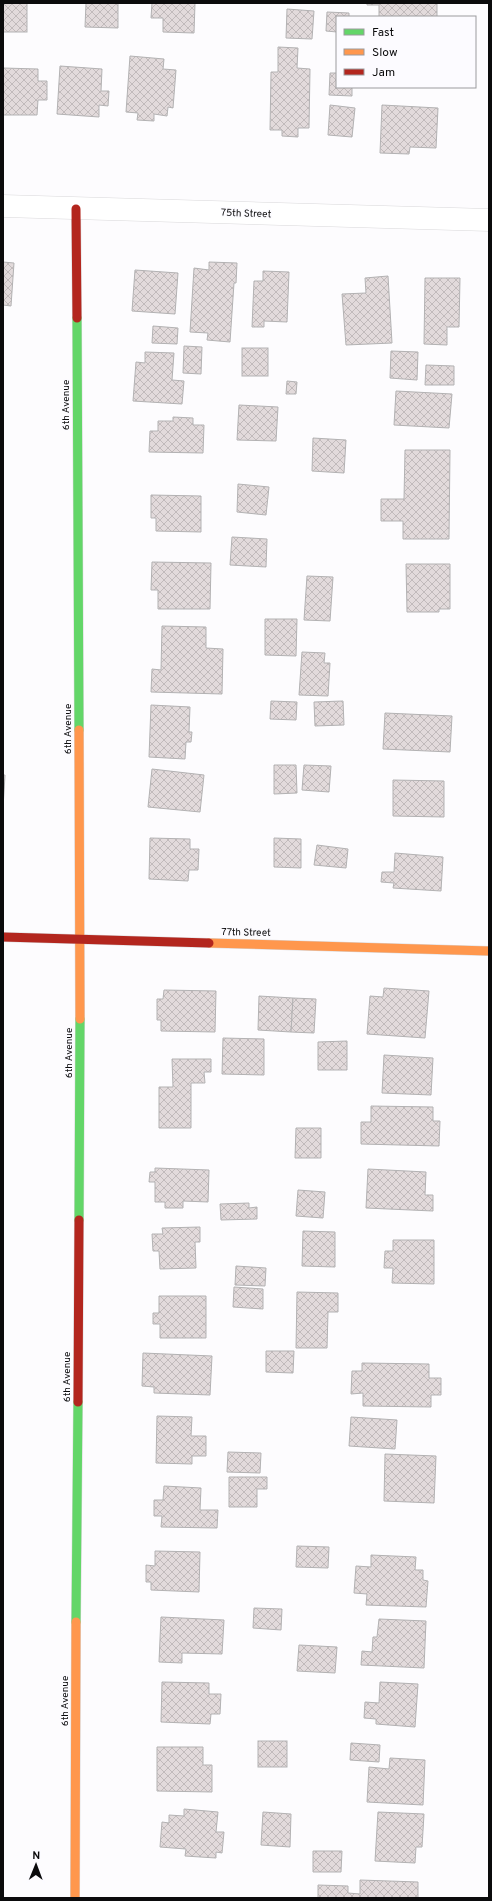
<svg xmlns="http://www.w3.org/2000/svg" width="492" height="1901" viewBox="0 0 492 1901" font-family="Overpass,sans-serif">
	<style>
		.building { fill: url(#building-cross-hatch); stroke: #b3b2b3 }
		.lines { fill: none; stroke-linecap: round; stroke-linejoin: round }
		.street-casing { stroke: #d9d8da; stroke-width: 23 }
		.fast-casing { stroke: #d9d8da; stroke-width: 10 }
		.slow-casing { stroke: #d9d8da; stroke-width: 10 }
		.jam-casing { stroke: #d9d8da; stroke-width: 10 }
		.street { stroke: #fff; stroke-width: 22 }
		.fast { stroke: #63d668; stroke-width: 9 }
		.slow { stroke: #ff974d; stroke-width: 9 }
		.jam { stroke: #b3261e; stroke-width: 9 }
		.labels { text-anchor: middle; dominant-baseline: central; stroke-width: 3; stroke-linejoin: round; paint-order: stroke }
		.street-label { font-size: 10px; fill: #0b0b0c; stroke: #fcfbff }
	</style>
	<defs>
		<pattern id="building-cross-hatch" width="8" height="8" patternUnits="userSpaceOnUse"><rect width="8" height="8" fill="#e2dadb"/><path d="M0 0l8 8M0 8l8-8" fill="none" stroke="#c1babb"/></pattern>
	</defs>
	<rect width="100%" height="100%" fill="#fdfcfe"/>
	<g class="building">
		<rect x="3" y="3" width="24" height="29"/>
		<polygon points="86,3 118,3 118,28 85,27"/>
		<polygon points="152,3 195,3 194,33 163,32 163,18 151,18"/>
		<polygon points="367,3 437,3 437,17 379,17 379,5 367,5"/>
		<polygon points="287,9 314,11 312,39 286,38"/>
		<polygon points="327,12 349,13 349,17 337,17 337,32 326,31"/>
		<polygon points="278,47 298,48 297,68 310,69 309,128 298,128 298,137 282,136 282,130 270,130 271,72 278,72"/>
		<polygon points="130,56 164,59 163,69 176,70 173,108 168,107 167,116 154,114 154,121 137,120 138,113 126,112"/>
		<polygon points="60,66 102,69 101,91 109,91 108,106 99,105 99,117 57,114"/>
		<polygon points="3,68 38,69 38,81 47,81 47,100 38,100 37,115 3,115"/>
		<polygon points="330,73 337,73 337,87 352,87 352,96 329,95"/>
		<polygon points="330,105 355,108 352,137 328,135"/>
		<polygon points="382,105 438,108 436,148 410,147 409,154 380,153"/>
		<polygon points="3,262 14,263 11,306 3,305"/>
		<polygon points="209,262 237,263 236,283 234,283 230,342 207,340 208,333 190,332 194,268 209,270"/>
		<polygon points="135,270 178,273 175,314 132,311"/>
		<polygon points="263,271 289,272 287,322 264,321 264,327 252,327 254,281 263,281"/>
		<polygon points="388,276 392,343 346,345 342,294 366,293 365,278"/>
		<polygon points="425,278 460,278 459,327 447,327 447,345 424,344"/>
		<polygon points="153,326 178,328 177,344 152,343"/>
		<polygon points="184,346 202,347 201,374 183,373"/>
		<rect x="242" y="348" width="26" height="28"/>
		<polygon points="391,351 418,352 417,380 390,378"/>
		<polygon points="145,352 174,353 172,380 184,381 182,404 133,401 136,362 145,363"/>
		<polygon points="426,365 454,366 454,385 425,385"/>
		<polygon points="287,381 297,382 296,394 286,394"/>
		<polygon points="396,391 452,394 449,428 394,425"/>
		<polygon points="239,405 278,407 276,441 237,440"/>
		<polygon points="173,417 193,418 193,425 204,425 203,453 149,452 150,431 158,431 158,421 173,421"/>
		<polygon points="313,438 346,440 344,473 312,471"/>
		<polygon points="405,450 450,450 449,539 403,539 403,521 381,521 381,499 404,499"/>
		<polygon points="238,484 269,487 266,515 237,512"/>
		<polygon points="151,495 201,496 201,532 156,531 156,518 151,518"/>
		<polygon points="232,537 267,539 266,567 230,565"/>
		<polygon points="152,562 211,563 210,609 158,609 158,590 151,590"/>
		<polygon points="406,564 450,564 450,609 439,609 439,612 407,612"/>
		<polygon points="307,576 333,577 330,621 304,620"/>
		<polygon points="265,619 297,619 296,656 265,655"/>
		<polygon points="162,626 206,627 206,648 223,649 222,694 151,692 152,669 161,670"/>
		<polygon points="302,652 325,653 324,663 330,663 328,696 299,695"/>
		<polygon points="271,701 297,702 296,720 270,719"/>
		<polygon points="343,701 344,725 315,726 314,702"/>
		<polygon points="151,705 190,707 189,732 192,732 191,742 186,742 185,759 149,757"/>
		<polygon points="385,713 452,716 450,752 383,749"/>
		<polygon points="274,765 296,765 297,793 274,794"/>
		<polygon points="304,765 331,766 329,792 302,790"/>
		<polygon points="152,769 204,775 200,812 148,807"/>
		<polygon points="3,775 5,775 3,808"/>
		<polygon points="393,780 444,781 444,817 393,816"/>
		<polygon points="150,838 190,839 190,849 199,849 198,870 189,870 188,881 149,879"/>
		<polygon points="274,838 301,839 301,868 274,867"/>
		<polygon points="317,845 348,849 346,868 314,865"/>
		<polygon points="395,853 443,857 441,891 393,888 394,883 381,882 382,872 394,872"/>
		<polygon points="384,988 429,991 425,1038 367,1034 370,996 383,997"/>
		<polygon points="164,990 216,991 215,1032 161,1031 161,1020 157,1020 157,999 163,999"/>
		<polygon points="259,996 293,998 291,1032 258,1030"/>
		<polygon points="293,998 316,999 314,1033 291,1032"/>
		<polygon points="223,1038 264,1039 264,1075 222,1074"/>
		<polygon points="347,1041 347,1070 318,1070 318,1042"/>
		<polygon points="384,1055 433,1058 431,1095 382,1093"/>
		<polygon points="172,1059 211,1059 211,1072 204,1072 205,1083 191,1083 191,1128 159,1128 159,1087 173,1087"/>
		<polygon points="371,1106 433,1107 433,1121 440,1121 439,1146 361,1144 361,1122 371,1122"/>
		<polygon points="296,1128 321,1128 321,1158 295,1158"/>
		<polygon points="155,1168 209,1170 208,1202 183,1201 183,1208 165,1208 165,1202 155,1202 155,1182 149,1182 150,1172 155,1172"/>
		<polygon points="368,1169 426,1172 425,1195 433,1195 433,1211 366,1208"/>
		<polygon points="298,1190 325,1192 323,1218 296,1216"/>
		<polygon points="249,1203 249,1208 257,1207 257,1219 221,1220 220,1204"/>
		<polygon points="200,1227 200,1242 195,1242 196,1268 160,1269 159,1251 153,1251 152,1234 163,1234 162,1228"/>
		<polygon points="303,1231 335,1232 335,1267 302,1266"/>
		<polygon points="393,1240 434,1240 434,1284 392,1283 393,1268 384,1268 385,1251 393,1251"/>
		<polygon points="236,1266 266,1268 265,1286 235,1285"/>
		<polygon points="234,1287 263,1289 263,1309 233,1307"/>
		<polygon points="297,1292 338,1293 338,1312 328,1312 327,1348 296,1348"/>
		<polygon points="159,1296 206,1296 206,1338 160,1338 160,1324 153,1324 153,1313 159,1313"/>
		<polygon points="266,1351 294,1351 293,1373 266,1372"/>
		<polygon points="143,1353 212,1356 210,1395 154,1393 154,1387 142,1386"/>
		<polygon points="362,1363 429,1364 429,1378 441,1378 441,1395 431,1395 431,1407 363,1406 363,1393 351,1394 352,1371 362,1371"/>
		<polygon points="157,1416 192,1417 191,1436 206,1436 206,1456 192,1456 192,1464 156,1463"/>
		<polygon points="351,1417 397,1420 395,1449 349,1446"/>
		<polygon points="228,1452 261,1453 260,1473 227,1472"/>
		<polygon points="385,1454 436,1456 434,1503 384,1501"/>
		<polygon points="229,1477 267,1477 267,1489 257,1489 257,1507 229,1507"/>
		<polygon points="164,1486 201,1488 200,1510 218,1510 217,1528 161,1527 162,1516 154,1516 154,1500 163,1500"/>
		<polygon points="297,1546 329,1547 328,1568 296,1567"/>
		<polygon points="155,1551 200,1552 199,1592 151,1590 151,1582 146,1582 146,1565 155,1566"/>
		<polygon points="371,1555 416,1557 415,1570 423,1570 423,1580 428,1581 426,1607 366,1605 367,1594 354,1593 356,1566 371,1567"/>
		<polygon points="254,1608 282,1609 281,1630 253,1628"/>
		<polygon points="161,1617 224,1620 222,1654 182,1653 182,1663 159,1662"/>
		<polygon points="379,1619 426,1621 424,1668 361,1665 362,1651 372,1652 373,1637 377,1637"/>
		<polygon points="299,1645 337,1647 335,1673 297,1671"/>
		<polygon points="162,1682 209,1683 209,1694 221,1694 220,1714 211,1714 210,1724 161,1722"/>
		<polygon points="380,1682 418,1684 415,1727 376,1724 376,1719 364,1718 365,1702 379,1703"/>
		<rect x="258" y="1741" width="29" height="26"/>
		<polygon points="351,1743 380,1745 379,1762 350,1760"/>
		<polygon points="157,1747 203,1747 203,1765 212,1765 212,1792 157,1791"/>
		<polygon points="390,1758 425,1760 423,1805 367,1802 369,1767 389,1769"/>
		<polygon points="184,1809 218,1812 216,1832 224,1832 222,1853 216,1852 216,1858 185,1856 186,1849 160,1847 162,1822 169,1823 169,1815 184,1816"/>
		<polygon points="263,1812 291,1814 290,1847 261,1845"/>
		<polygon points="378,1812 424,1814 422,1847 416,1847 415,1863 375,1861"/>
		<polygon points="313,1851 342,1851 341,1872 313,1872"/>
		<polygon points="360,1880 418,1882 418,1898 318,1898 318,1885 348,1886 348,1893 360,1894"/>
	</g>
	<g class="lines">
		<g class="street-casing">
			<polyline id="street" points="3,206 489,220"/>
		</g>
		<g class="fast-casing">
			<g id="fast">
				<polyline points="77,318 79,730"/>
				<polyline points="79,1220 80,1019"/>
				<polyline points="76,1622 78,1402"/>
			</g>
		</g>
		<g class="slow-casing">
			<g id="slow">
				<polyline points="79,730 80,1019"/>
				<polyline points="209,943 489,951"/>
				<polyline points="75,1898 76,1622"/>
			</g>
		</g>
		<g class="jam-casing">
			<g id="jam">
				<polyline points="76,209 77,318"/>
				<polyline points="3,937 209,943"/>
				<polyline points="78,1402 79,1220"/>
			</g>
		</g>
		<use href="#street" class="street"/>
		<use href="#fast" class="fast"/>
		<use href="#slow" class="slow"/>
		<use href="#jam" class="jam"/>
	</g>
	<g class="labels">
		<g class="street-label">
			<text transform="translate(246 214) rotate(2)">75th Street</text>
			<text transform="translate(66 405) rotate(-90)">6th Avenue</text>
			<text transform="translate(68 729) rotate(-90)">6th Avenue</text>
			<text transform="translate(246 933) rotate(1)">77th Street</text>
			<text transform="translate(69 1053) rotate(-90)">6th Avenue</text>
			<text transform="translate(67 1377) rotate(-90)">6th Avenue</text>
			<text transform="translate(65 1701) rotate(-90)">6th Avenue</text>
		</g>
	</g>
	<rect width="492" height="1901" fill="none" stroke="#0b0b0c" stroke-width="8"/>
	<rect x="336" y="16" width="140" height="72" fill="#fcfbff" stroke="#9c9b9e"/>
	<rect x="344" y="29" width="20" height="6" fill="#63d668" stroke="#9c9b9e"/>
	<text x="372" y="36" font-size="12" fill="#0b0b0c">Fast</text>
	<rect x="344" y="49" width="20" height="6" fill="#ff974d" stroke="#9c9b9e"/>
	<text x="372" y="56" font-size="12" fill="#0b0b0c">Slow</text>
	<rect x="344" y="69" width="20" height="6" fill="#b3261e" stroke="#9c9b9e"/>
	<text x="372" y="76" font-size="12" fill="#0b0b0c">Jam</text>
	<g transform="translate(36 1865) rotate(1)" stroke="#fcfbff" stroke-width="3" paint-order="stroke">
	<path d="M0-3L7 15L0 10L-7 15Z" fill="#0b0b0c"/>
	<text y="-6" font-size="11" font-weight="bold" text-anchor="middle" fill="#0b0b0c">N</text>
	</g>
</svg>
